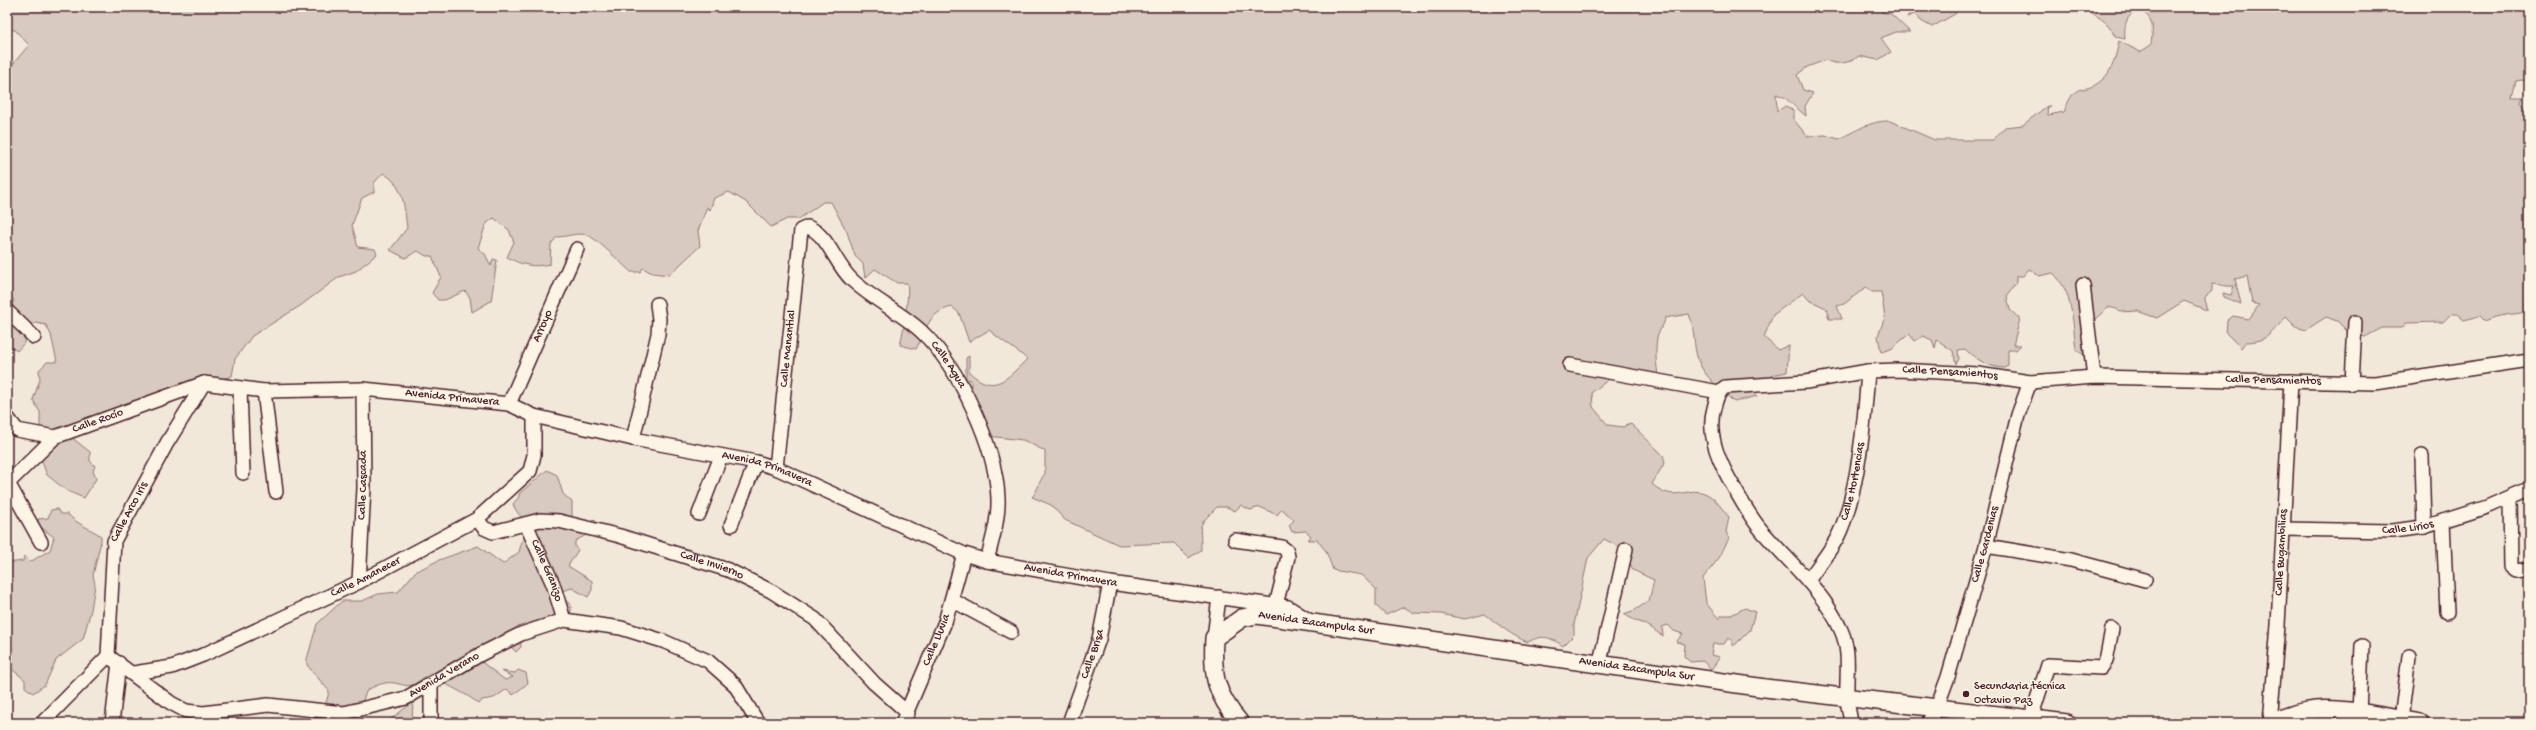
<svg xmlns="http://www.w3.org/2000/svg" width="2536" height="730" viewBox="0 0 2536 730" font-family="'Gochi Hand',sans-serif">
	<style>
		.green { fill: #d8cac0; stroke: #917476 }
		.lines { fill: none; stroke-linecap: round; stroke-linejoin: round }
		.minor-casing { stroke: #4a1f2b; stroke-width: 16 }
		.major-casing { stroke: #4a1f2b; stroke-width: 20 }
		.minor { stroke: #fcf5e5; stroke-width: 13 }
		.major { stroke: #fcf5e5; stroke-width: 17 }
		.poi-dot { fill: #4a1f2b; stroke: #fcf5e5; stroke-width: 1.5 }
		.labels { text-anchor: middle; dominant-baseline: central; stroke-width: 3; stroke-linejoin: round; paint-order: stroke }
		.street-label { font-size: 12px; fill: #4a1f2b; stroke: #fcf5e5 }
		.poi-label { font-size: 12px; fill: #4a1f2b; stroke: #fcf5e5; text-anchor: start }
	</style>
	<rect width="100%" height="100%" fill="#f1e8da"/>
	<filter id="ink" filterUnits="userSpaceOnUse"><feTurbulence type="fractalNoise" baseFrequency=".025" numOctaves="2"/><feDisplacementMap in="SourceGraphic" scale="8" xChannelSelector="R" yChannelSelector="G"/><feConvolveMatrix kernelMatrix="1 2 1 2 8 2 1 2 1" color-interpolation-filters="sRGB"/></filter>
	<g filter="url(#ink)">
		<g class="green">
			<path d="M7,7h1885l-11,5 10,2 19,18h-14l-15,6 10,14 -13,8 -19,-4c-9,7 -23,10 -33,4l-19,7 -10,8 6,15 10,3 -8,13 1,10 -22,-19 -8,-3 1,17 9,-5 8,5v9l13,16 18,-1 14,4c16,-8 33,-19 51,-18l45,19h58l12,-13 18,-2 24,-19h4l-4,3 1,6 16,-3c13,-35 19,-15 38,-32 11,-9 14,-25 17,-39l21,11 11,-7c2,-20 4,-24 -12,-37 -13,9 -15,15 -14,31l-9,-2c-10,-19 -16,-17 -32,-30h445v75l-7,-2 -6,1 -4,16h11l-2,5 8,12v187l-3,2v9c-14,3 -27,2 -41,9l-5,-5 -16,4 -7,-6h-6l-8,8 -37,1 -4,5h-20l-17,9 -18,-6 -10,-10 -11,-4 -20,13 -10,-3 -10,-10c-14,15 -19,25 -40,25l-5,6 -15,-15 1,-12 6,-5 16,3 10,-14 -7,-2 -5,-27 -12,3 6,25 -17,-7 -1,-4 8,2 3,-9c-8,1 -15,-2 -22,-2v7l-7,6 1,13 -22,-9 -27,17 -20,-7 -17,1 -3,-3 -9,-2 -17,16 -3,34 -12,-7c-3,-26 -3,-59 -23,-77l-14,3 -10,-7 -6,7h-7v7l-9,13 3,14 10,9 -7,26h8l-5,5h-8v15l-3,3c-15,0 -30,-9 -40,-19l-7,1 1,9 -3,5 -3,-13 -16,-11 -2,8 -3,-8 -9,-4 -8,5 -6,-7 -18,15 -10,3 -3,-16 7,-19 -4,-25h-9l-6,-5 -22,17 -7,2 5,13h-13l-3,-11 -17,-8 -6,-7 -30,22 -9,22 14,13 11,-5 -2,27 -15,3 -17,18 2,3 -23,6c-13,-13 -30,-25 -36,-42 -5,-15 -3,-32 -9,-46l-24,4c0,7 -7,12 -8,20 -2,14 -1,27 2,41l-39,-8 -28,21 1,15 15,18 15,2 7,-4 33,32 2,7 -13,22c25,22 37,-2 58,12 7,5 13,14 19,21l-3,15 3,6 -10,20 -16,20 3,25 13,16 3,-4h9l14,-7 10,4 -5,18 -15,15h-3v-5l-4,-2 -4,6h-11l-2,11 9,2 -9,13 -8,-9 -13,1 -6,-6 1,-12 -9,-2 7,-8 -9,-3 -6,-6 -6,2 1,9c-6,-3 -8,-6 -13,-9 -9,-5 -18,-7 -26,-13l11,-4 14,-9 5,-21 -21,-10 -10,-21 -19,-10 -16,19 -14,67v10l-11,11c-13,-9 -20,-12 -35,-4 -13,-4 -32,-19 -43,-28l-20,5 -24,-5 -27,-1 -10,-6 -18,8 -10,-9v-17l-15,-14 -28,-5 -7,-19 -9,-11h-9l3,-4 -5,-5 -14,1 -3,-7 5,-5 -12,-11 -5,6 -17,-8 -10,3 -9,-5 -6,6 -8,-4h-10c-21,21 -16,15 -16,43l-12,8 -15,-15 -55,2 -54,-25 -14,-15 -19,-8c7,-7 6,-16 13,-23v-23l-22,-11 -35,-4 -17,-29v-27l-5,-1v-21l3,-2v16c25,23 37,8 58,-13 -12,-11 -26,-18 -38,-29l-20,12 -10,-29 -7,-6c-25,6 -24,21 -36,42l-16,-4c3,-12 10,-52 7,-62h-10l-22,-14 -10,9 -2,-14 -8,-8 -8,-24 -16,-30h-8l-24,17h-12l-16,8 -25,-25 -17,-10 -15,6 -4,12 -3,-3 -9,24 2,15 -31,29 -17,-2 -9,-5 -3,4h-9c-8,-7 -37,-36 -44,-37 -10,-3 -20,2 -30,2l-6,7 -1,20c-16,4 -29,1 -43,-7l7,-15 -5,-12 -15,-12 -8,6 -8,24 7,6 6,12 2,-7 4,1 -6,41 -19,11 -2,-14 -5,-7 -20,9h-7l-6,-7 9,-16 -9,-21h-6l-8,-5 -13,7 -15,-8 17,-22c-3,-22 -3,-43 -24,-55l-9,10v9l-12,6 -10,27 6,22 17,2 2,5 -21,17 -17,6 -39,29 -48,30 -17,23 -3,17 -125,37 -3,-2 -25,14 -8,12 19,15v9l5,5 -2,5 3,8 -12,19 -17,-7 -20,-16 -10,-27 3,-10v-26l-7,-12 7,-21 -1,-9 8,-8h10l-6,-27 -5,-10 -10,-2 -6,3 -6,17 -7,8 -7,-5 -3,4v-49l6,2 1,-3 -7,-6v-223l22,-26 -14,-15 -8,-1z"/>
			<polygon points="1914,7 1958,7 1955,14 1932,27 1921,21 1915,14 1907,17"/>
			<path d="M547,470l10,5 6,19 9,8v17l17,3 6,-2 4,9 -3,8 -10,-2 -11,6v6l3,3 -10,16 24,15v9l-4,7 -16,-9 -10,3 2,8 7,6v7c-14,14 -28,5 -40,11 -4,1 -8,5 -11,8l1,16 -5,5 -7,-7 -28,10 2,8 22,17 8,-3 -12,-6 14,2 3,-3 8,3 2,10 -15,12 -6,-6 -13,9 -12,2 -3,4c-7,-7 -46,-28 -55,-27 -16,17 -23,3 -39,6 -6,1 -12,4 -18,7l-12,29 -18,4h-36c18,-10 24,-11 28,-32l-22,-26v-6l10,-35 25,-23h20l16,-7 20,-2 17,-20 24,-12 39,-14 25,18 16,-12 4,-15 5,-4c-4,-18 -10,-16 -15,-29l6,-7v-3z"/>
			<path d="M57,509l4,5h7c8,10 22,14 33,22v5l-8,34 2,10 -4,25 -8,29 -27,21 -11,25 -12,8 -8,-6v-7l-18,-15v-102l16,-2 1,-5 6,6 20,-12 4,-13 -16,-12v-6l10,-1 3,-8z"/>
			<polygon points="413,702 412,723 386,723"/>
		</g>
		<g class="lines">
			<g class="minor-casing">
				<g id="minor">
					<polyline points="2083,285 2094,377"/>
					<polyline points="7,311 34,337"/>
					<polyline points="1570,365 1719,392"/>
					<polyline points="2352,384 2355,322"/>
					<polyline points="240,389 243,473"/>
					<polyline points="264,391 276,492"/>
					<path id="s1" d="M509,404l68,-155"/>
					<polyline points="7,417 17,430 55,437"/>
					<polyline points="633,439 658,334 659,319 657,304"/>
					<polyline points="2422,456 2424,527"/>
					<path id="s2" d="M776,468l25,-238 7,-3c21,9 27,37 44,53 21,20 49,32 70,52 37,35 74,115 76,166 1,21 -6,42 -11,63"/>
					<polyline points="8,483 41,542"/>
					<path id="s3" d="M7,484l48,-47 149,-54 60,8 99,-2 146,15 25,12 99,23 123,23 20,6 188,86 23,7 123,22 178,24 25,16"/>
					<polyline points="2510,498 2511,567 2516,571 2529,569"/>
					<polyline points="699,514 721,456"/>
					<path id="s4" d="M477,519l7,9 9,4 47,-12 19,1 61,15 108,34 43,21 44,28 59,64 34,30"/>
					<polyline points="2443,521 2447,612"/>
					<path id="s5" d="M526,524l27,60 11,36"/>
					<polyline points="731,525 756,462"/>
					<path id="s6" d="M2283,529l109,2 32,-4 63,-20 39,-17"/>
					<polyline points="1235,540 1282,547 1287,551 1288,557 1276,605"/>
					<polyline points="1986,546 2071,560 2145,580"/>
					<path id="s7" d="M1808,581c9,-14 21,-28 29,-43 21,-41 28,-120 31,-167"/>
					<path id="s8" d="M359,582l5,-94 -1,-99"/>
					<polyline points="952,600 1011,632"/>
					<polyline points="1214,638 1219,597"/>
					<path id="s9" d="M108,656l63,47 15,8 17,2 65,-8 76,8 62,-15 75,-44 40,-20 43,-14 57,8 42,13 45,20 27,24 23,38"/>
					<path id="s10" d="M108,656l6,-115 53,-98 37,-60"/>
					<polyline points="1599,666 1626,549"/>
					<path id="s11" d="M134,673l38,-6 31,-12 156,-73 118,-63 53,-48 4,-16v-39"/>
					<polyline points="2359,713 2362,646"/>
					<polyline points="2031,718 2048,665 2101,668 2106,661 2112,629"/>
					<polyline points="2401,720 2409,656"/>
					<polyline points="42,723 108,656"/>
					<polyline points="112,723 119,663"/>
					<polyline points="431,723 431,685"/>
					<path id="s12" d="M902,723l43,-101 19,-68"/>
					<path id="s13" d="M1069,723l30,-84 11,-56"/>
					<path id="s14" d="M1851,723c-1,-9 -4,-18 -4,-27 -1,-23 4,-44 -6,-66 -17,-38 -52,-68 -79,-99 -14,-16 -23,-35 -34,-54 -11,-21 -21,-45 -14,-69 2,-8 4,-16 11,-21l81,-5 62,-11 30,-1 80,4 52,8 64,-5 281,6 154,-23"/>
					<path id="s15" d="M1928,723l9,-16 11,-30 38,-131 32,-131 12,-33"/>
					<path id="s16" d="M2270,723l8,-98 13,-244"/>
				</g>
			</g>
			<g class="major-casing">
				<g id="major">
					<path id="s17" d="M1240,723c-25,-30 -28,-47 -26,-85l28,-20 15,-3 508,73 302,35"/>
					<path d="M2272,723c10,-5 23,-10 35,-12 31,-6 81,7 113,12"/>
				</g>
			</g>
			<use href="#minor" class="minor"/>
			<use href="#major" class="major"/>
		</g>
	</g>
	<circle class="poi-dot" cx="1966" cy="694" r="4"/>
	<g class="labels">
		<g class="street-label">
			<text stroke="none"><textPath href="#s1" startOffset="85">Arroyo</textPath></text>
			<text stroke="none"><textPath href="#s2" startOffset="120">Calle Manantial</textPath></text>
			<text stroke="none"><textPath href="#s2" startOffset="446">Calle Agua</textPath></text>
			<text stroke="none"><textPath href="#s14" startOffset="608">Calle Pensamientos</textPath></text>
			<text stroke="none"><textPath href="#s14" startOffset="932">Calle Pensamientos</textPath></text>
			<text stroke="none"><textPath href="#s3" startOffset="475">Avenida Primavera</textPath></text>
			<text stroke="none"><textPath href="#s3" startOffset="113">Calle Rocío</textPath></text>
			<text stroke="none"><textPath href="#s3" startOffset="799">Avenida Primavera</textPath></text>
			<text stroke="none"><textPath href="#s7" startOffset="111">Calle Hortencias</textPath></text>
			<text stroke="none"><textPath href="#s8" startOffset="97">Calle Cascada</textPath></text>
			<text stroke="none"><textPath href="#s10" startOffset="148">Calle Arco Iris</textPath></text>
			<text stroke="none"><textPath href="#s6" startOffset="125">Calle Lirios</textPath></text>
			<text stroke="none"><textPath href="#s15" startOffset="188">Calle Gardenias</textPath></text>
			<text stroke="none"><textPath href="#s16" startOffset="171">Calle Bugambilias</textPath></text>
			<text stroke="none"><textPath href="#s4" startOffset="248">Calle Invierno</textPath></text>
			<text stroke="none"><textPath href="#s5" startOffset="51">Calle Granizo</textPath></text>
			<text stroke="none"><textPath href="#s3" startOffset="1123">Avenida Primavera</textPath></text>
			<text stroke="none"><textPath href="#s11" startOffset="252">Calle Amanecer</textPath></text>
			<text stroke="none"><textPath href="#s17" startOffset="201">Avenida Zacampula Sur</textPath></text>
			<text stroke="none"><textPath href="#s12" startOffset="90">Calle Lluvia</textPath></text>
			<text stroke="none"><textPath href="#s13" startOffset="73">Calle Brisa</textPath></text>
			<text stroke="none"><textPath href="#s17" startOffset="525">Avenida Zacampula Sur</textPath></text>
			<text stroke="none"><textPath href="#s9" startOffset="363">Avenida Verano</textPath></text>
		</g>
		<g class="poi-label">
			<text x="1974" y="687">Secundaria técnica<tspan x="1974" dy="14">Octavio Paz</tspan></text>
		</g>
	</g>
	<rect width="2536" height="730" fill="none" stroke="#fcf5e5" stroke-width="24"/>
	<rect x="12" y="12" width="2512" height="706" fill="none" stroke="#4a1f2b" stroke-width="1.5" filter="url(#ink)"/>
</svg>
